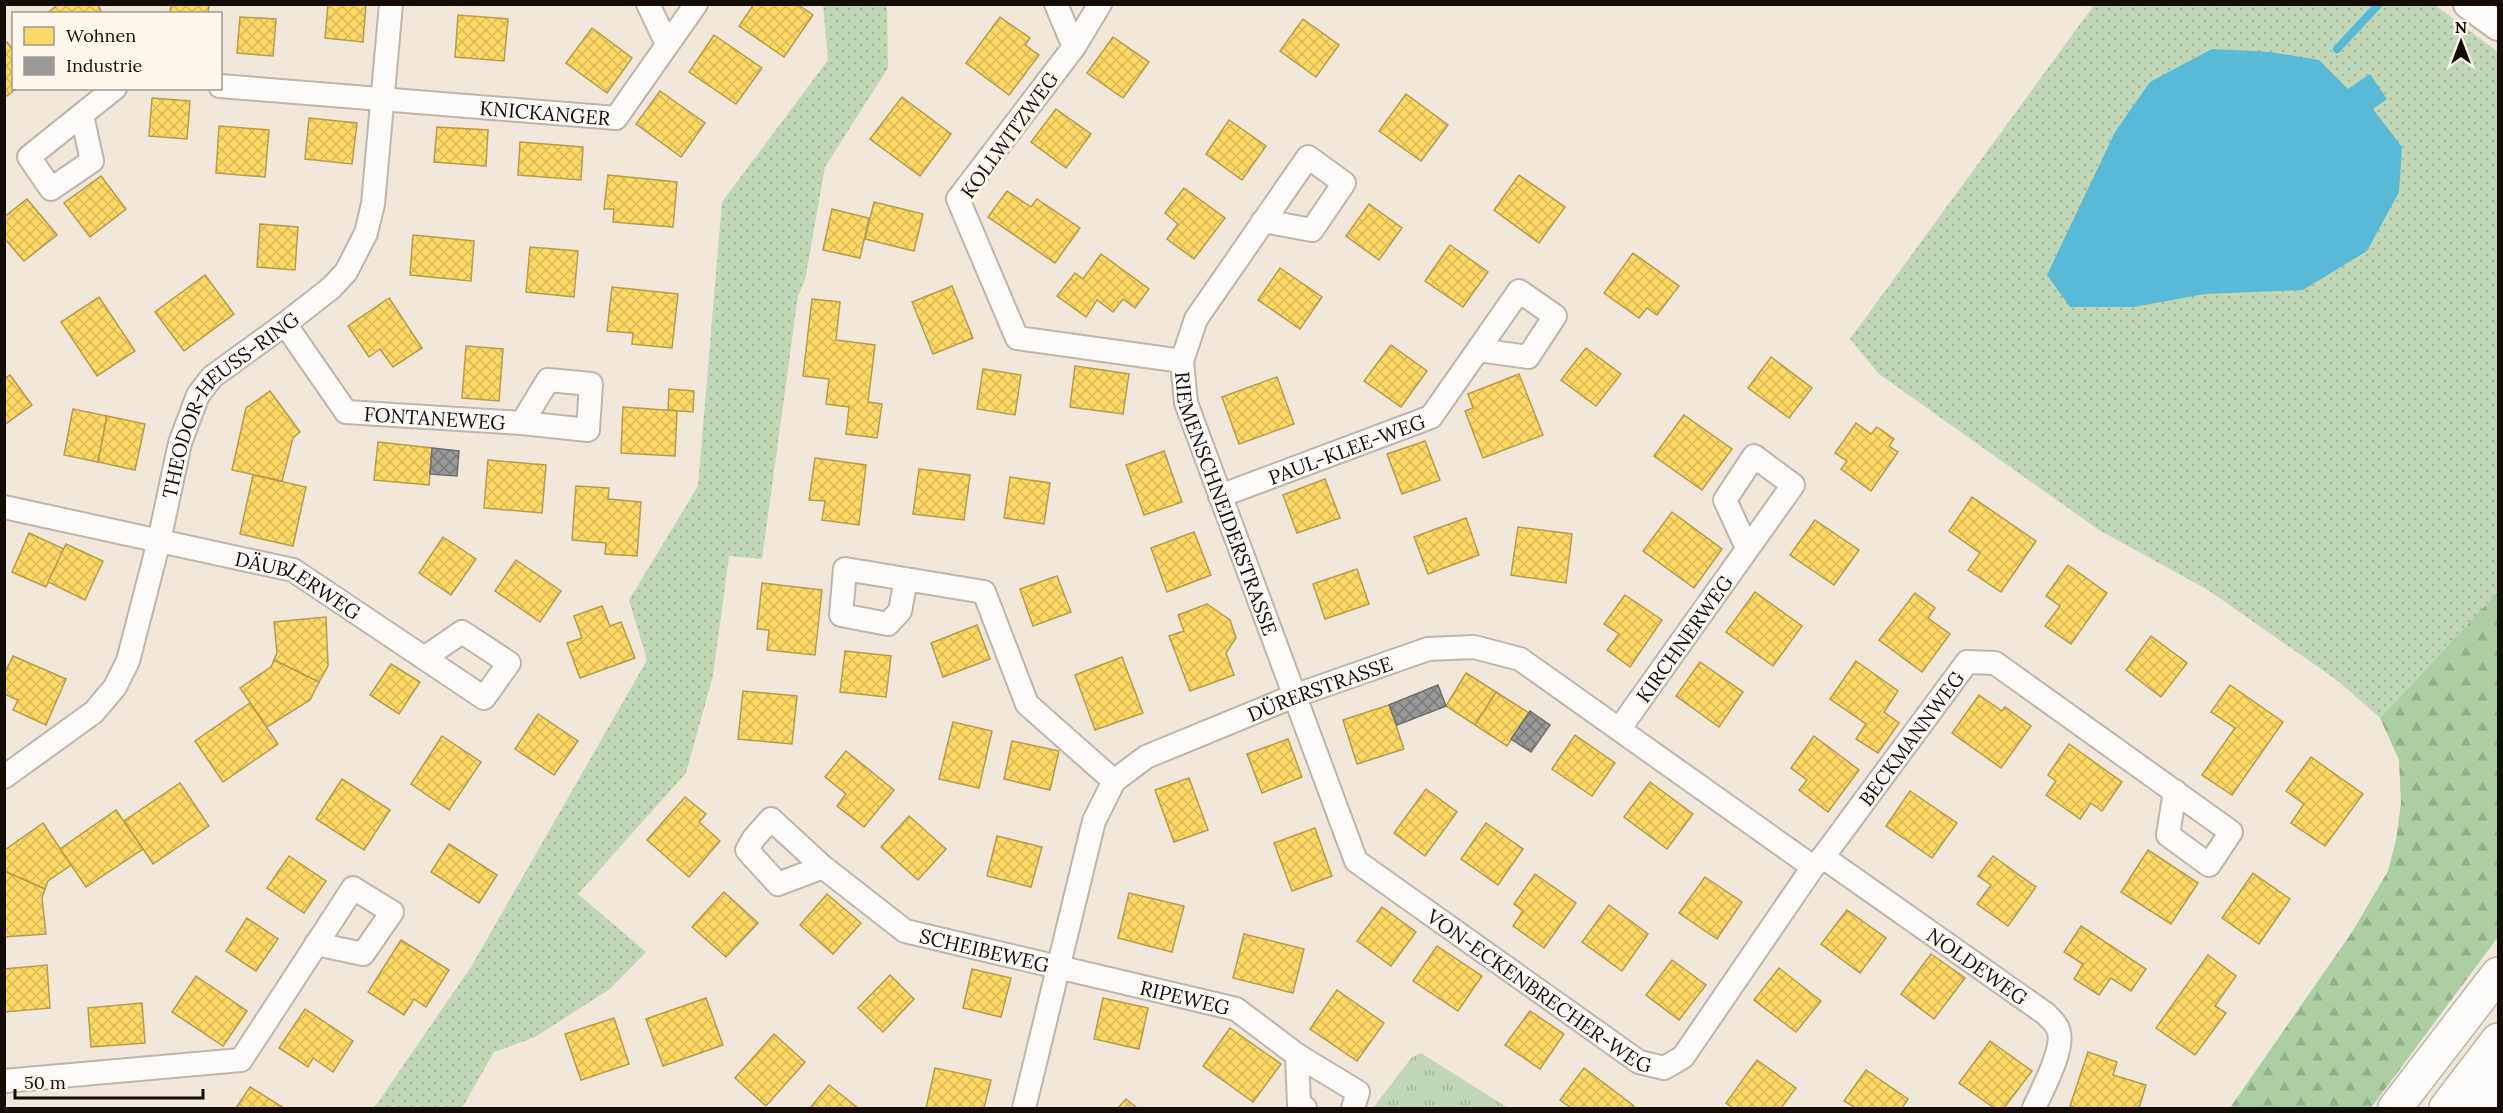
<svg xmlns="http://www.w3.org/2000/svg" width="2503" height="1113" viewBox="0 0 2503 1113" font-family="Lora,serif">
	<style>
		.grass { fill: url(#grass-dots) }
		.forest { fill: url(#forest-firs) }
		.park { fill: url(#park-tufts) }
		.water { fill: #58bad7 }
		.homes { fill: url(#homes-cross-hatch); stroke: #b89c49; stroke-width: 1.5 }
		.industry { fill: url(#industry-cross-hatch); stroke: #716f6d; stroke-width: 1.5 }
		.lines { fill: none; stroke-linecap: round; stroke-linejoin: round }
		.stream { stroke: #58bad7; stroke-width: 8 }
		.minor-casing { stroke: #bdb6ac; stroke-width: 26 }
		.tertiary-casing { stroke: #bdb6ac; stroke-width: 32 }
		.trunk-casing { stroke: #bdb6ac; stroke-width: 36 }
		.minor { stroke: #fdfbf9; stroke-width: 22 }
		.tertiary { stroke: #fdfbf9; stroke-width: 28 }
		.trunk { stroke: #fdfbf9; stroke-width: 33 }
		.labels { text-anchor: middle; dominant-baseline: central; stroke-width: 6; stroke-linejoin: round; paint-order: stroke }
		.street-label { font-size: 20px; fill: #130d06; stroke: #fef7ee }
	</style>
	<defs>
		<pattern id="grass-dots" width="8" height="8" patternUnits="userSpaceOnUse" patternTransform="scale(1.5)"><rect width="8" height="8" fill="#c1d7b6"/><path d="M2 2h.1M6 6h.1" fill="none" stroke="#a5b79b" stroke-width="1.8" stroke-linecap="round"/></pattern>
		<pattern id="forest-firs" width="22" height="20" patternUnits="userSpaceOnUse" patternTransform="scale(1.5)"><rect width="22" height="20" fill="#abcfa0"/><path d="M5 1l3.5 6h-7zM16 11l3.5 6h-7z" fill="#92b188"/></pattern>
		<pattern id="park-tufts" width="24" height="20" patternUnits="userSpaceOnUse" patternTransform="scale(1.5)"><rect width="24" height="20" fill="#c1d7b6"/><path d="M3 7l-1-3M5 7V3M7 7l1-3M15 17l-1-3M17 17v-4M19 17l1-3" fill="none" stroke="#a5b79b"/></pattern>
		<pattern id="homes-cross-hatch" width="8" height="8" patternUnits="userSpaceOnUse" patternTransform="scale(1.5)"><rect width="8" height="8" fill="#ffd966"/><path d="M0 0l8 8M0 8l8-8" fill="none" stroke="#dab957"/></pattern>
		<pattern id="industry-cross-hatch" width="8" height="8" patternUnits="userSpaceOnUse" patternTransform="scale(1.5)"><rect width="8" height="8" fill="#999"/><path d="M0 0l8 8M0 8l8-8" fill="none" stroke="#7c7b7b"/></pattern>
	</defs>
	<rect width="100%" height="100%" fill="#f1e7da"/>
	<g class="grass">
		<polygon points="823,5 887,5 888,68 825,167 805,280 798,296 762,559 729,556 713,676 686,773 578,894 646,952 610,989 535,1037 494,1052 462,1108 374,1108 471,967 647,660 629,600 698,486 722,202 828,60"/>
		<polygon points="2094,5 2435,5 2498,52 2498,592 2380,718 2338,681 2208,590 2099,530 1879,374 1850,339"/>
	</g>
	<polygon class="forest" points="2498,592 2498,937 2371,1108 2230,1108 2352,932 2388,871 2396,840 2401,803 2399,760 2380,718"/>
	<polygon class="park" points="1421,1053 1424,1055 1508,1108 1373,1108 1412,1057"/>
	<polygon class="water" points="2212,49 2270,52 2319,60 2348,89 2370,74 2387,99 2373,109 2402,147 2399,192 2367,251 2303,290 2205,294 2134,307 2070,307 2047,275 2115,132 2150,82"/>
	<g class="homes">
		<polygon points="59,4 97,4 103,14 46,14"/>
		<polygon points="171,4 209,4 208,14 170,14"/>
		<polygon points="328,4 366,4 363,42 325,38"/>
		<polygon points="754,4 797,4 813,15 784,57 739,26"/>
		<polygon points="458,15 508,19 504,61 455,57"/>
		<polygon points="240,17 276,19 273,56 237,53"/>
		<polygon points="1000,17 1030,38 1025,45 1039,55 1009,95 966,63"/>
		<polygon points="1303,19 1339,45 1316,77 1280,51"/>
		<polygon points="592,28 632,58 607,93 566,63"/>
		<polygon points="714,35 762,68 736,104 689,72"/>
		<polygon points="1113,37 1149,62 1123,98 1087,73"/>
		<polygon points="7,42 14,51 14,88 17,88 4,98 4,44"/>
		<polygon points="660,91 705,123 681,157 636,124"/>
		<polygon points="1406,94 1448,125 1421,161 1379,131"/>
		<polygon points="902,97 951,134 920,176 870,139"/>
		<polygon points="152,98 190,101 187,139 149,136"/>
		<polygon points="1056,109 1091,134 1066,168 1031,142"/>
		<polygon points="309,118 357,123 352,164 305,159"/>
		<polygon points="1229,120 1266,146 1242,180 1206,154"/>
		<polygon points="219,126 269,130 265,177 216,173"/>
		<polygon points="437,127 488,130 486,166 434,162"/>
		<polygon points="520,142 583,147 581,180 518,175"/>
		<polygon points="608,175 677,182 673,227 613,222 614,209 604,209"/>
		<polygon points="1519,175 1565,207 1539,243 1494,210"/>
		<polygon points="101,176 126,209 90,237 64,203"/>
		<polygon points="1184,188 1225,218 1194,259 1167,239 1178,224 1165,213"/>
		<polygon points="1007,191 1031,207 1037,199 1080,228 1055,263 988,217"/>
		<polygon points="27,199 57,235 24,261 4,238 4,217"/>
		<polygon points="874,202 923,214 914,251 865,239"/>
		<polygon points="1369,204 1402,228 1379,260 1346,236"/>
		<polygon points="832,209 869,218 860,258 823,250"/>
		<polygon points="260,224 298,227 295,270 257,267"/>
		<polygon points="413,235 474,241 471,281 410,275"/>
		<polygon points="1450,245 1488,272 1463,307 1425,281"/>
		<polygon points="530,247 578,251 574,297 526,292"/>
		<polygon points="1633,253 1679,286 1657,315 1647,308 1639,318 1604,293"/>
		<polygon points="1101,254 1149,289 1135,308 1123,299 1113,312 1097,300 1086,317 1057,296 1075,273 1083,279"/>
		<polygon points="1280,268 1322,297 1300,329 1258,300"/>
		<polygon points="205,275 234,314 184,351 155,312"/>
		<polygon points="952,286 973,338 933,354 912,302"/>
		<polygon points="612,287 678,294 672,348 632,344 633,333 607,331"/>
		<polygon points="99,297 135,351 97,376 61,322"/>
		<polygon points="389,298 422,348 393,367 380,349 369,357 348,326"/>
		<polygon points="812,299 840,302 836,340 875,345 868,402 882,404 877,438 846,434 849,407 826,404 829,379 803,376"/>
		<polygon points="1391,345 1427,371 1401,407 1364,381"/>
		<polygon points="466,346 503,349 499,401 462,398"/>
		<polygon points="1586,348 1621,374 1596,406 1561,380"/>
		<polygon points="1771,357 1812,388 1789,418 1748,388"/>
		<polygon points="1075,366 1129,374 1123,414 1070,407"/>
		<polygon points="983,369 1021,375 1015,415 977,409"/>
		<polygon points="1519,374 1543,435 1483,458 1465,411 1473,408 1468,394"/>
		<polygon points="10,375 32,405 4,425 4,379"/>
		<polygon points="1277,377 1294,424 1239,444 1222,397"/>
		<polygon points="669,389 694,391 693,412 668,410"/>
		<polygon points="270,391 300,432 293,438 282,481 232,470 246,408"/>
		<polygon points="623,407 677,411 675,456 621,453"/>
		<polygon points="73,409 107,416 98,462 64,455"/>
		<polygon points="1684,415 1732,449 1702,490 1654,456"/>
		<polygon points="107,416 145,424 135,470 98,462"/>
		<polygon points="1856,423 1871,434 1877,427 1894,439 1889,446 1898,452 1871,491 1841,469 1847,461 1835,453"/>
		<polygon points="1425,441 1440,480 1402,494 1387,454"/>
		<polygon points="378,442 432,448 429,485 374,480"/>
		<polygon points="1164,451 1182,502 1144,515 1126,465"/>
		<polygon points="815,458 866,465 859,525 822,520 825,501 809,500"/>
		<polygon points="488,460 546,465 542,513 484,508"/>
		<polygon points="919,469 970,475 964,520 913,514"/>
		<polygon points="253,475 306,487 293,546 240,534"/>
		<polygon points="1010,477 1050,483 1044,524 1004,518"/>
		<polygon points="1325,479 1340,518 1297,533 1283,495"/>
		<polygon points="576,486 609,488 608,499 641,502 637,556 605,554 606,543 572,540"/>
		<polygon points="1972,497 2036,541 2001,592 1968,570 1980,553 1949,531"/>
		<polygon points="1672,512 1722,549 1694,588 1643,551"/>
		<polygon points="1466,518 1479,555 1428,574 1414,537"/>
		<polygon points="1815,520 1859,550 1834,585 1790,555"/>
		<polygon points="1518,527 1572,534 1566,583 1511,575"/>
		<polygon points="1194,532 1211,575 1167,592 1151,548"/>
		<polygon points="29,533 64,549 46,587 12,572"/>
		<polygon points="443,537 476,559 451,595 419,573"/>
		<polygon points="66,544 103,561 85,600 48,582"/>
		<polygon points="516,560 561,591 540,622 495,591"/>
		<polygon points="2068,565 2107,593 2071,644 2045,626 2060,606 2046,596"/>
		<polygon points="1357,569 1369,604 1325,619 1313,584"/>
		<polygon points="1057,576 1071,612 1033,626 1020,589"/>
		<polygon points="762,583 822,590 815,655 767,650 769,630 757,629"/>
		<polygon points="1755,592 1802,626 1773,666 1726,632"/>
		<polygon points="1915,593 1935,608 1928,618 1950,634 1922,672 1879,640"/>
		<polygon points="1625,595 1662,620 1630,667 1607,650 1619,634 1604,624"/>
		<polygon points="1207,604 1230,620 1236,638 1226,653 1234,675 1190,691 1169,636 1184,631 1178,615"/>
		<polygon points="602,606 610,626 621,622 635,658 580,678 567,643 582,638 574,616"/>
		<polygon points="326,617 328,666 319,682 274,660 277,653 274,622"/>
		<polygon points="977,625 990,659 943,677 931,643"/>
		<polygon points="2151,636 2187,663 2161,697 2126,670"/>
		<polygon points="845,651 891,656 886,697 840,692"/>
		<polygon points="13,656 66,679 46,725 13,710 18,700 4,694 4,675"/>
		<polygon points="1122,657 1143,713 1095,730 1075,675"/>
		<polygon points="274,660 319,682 310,700 267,727 240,688 271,667"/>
		<polygon points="1856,661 1898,691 1884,712 1899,723 1878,753 1856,739 1866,724 1830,699"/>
		<polygon points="1700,662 1743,692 1719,727 1676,696"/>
		<polygon points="391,664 420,682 399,714 370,695"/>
		<polygon points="1466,673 1496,692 1475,725 1446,706"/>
		<polygon points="2230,685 2283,722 2232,795 2202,775 2235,728 2211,712"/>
		<polygon points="743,691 797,696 792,744 738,739"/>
		<polygon points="1496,692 1529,713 1507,746 1475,725"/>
		<polygon points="1979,695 2002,711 2005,707 2031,726 2001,768 1952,733"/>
		<polygon points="250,703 278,744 223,782 195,741"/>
		<polygon points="1389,705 1404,749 1357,764 1343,720"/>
		<polygon points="538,714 578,741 554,775 515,749"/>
		<polygon points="953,722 992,731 979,788 939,779"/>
		<polygon points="1575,735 1615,763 1592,796 1552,769"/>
		<polygon points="442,736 481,762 449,810 411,784"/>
		<polygon points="1814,736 1859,770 1828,812 1799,790 1807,780 1791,768"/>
		<polygon points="1288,739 1302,777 1262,793 1247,754"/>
		<polygon points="1012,741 1059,751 1050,790 1004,779"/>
		<polygon points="2069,744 2122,782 2102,811 2091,803 2080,819 2046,795 2056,781 2048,775"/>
		<polygon points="846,751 894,790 864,827 837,806 846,794 825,777"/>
		<polygon points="2311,757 2363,794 2325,846 2291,823 2304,804 2286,791"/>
		<polygon points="1189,778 1208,830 1174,842 1155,790"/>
		<polygon points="342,779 390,810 364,850 316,819"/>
		<polygon points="1650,782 1693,814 1667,849 1624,817"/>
		<polygon points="180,783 209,826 153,864 124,821"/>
		<polygon points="1426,789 1457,812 1425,856 1394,833"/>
		<polygon points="1910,791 1957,823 1932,858 1886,826"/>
		<polygon points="685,797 706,814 699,822 720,841 689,877 647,840"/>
		<polygon points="116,810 143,849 86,887 60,849"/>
		<polygon points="909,816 946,849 918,880 881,847"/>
		<polygon points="43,823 71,865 48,881 45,889 4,871 5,850"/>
		<polygon points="1486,823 1523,849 1498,885 1461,859"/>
		<polygon points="1315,828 1332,876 1292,891 1274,843"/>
		<polygon points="997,836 1042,847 1031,887 987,876"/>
		<polygon points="449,844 497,875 479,903 431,872"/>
		<polygon points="2148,850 2198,883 2171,924 2121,892"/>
		<polygon points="289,856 326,881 304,913 267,888"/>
		<polygon points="1993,856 2036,887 2008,926 1977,904 1991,885 1978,876"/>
		<polygon points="4,871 45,889 42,898 46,934 4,937"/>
		<polygon points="2253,873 2290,899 2259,944 2222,918"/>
		<polygon points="1535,874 1576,903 1544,948 1513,926 1523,911 1514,904"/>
		<polygon points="1705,877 1742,902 1717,939 1679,913"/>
		<polygon points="724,892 758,923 726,957 692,927"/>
		<polygon points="1129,893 1184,906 1172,952 1118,938"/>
		<polygon points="827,894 861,923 833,954 800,925"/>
		<polygon points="1609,905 1648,934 1622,971 1582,942"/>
		<polygon points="1382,907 1416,932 1391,966 1357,941"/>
		<polygon points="1847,910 1886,938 1860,973 1821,944"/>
		<polygon points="247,918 278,939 256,971 226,951"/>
		<polygon points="2081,926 2146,969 2131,991 2111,978 2099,995 2074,979 2083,964 2064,952"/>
		<polygon points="1244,934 1304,949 1293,993 1233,978"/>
		<polygon points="401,940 449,970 426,1007 414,999 404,1015 368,992"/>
		<polygon points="1437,946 1482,976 1458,1011 1413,981"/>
		<polygon points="1931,954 1965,978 1934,1019 1901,994"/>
		<polygon points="2208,955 2236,976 2215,1006 2226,1013 2195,1055 2156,1028"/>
		<polygon points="1672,960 1706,985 1679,1020 1646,995"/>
		<polygon points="47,965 50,1008 4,1012 4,969"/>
		<polygon points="1779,968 1821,1001 1796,1032 1754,1000"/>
		<polygon points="972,969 1011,978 1001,1017 963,1008"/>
		<polygon points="890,975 914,999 883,1032 858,1008"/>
		<polygon points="196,976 247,1011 223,1046 172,1012"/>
		<polygon points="1337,990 1384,1023 1357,1061 1310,1029"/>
		<polygon points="706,998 723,1045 663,1066 646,1019"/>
		<polygon points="1103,998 1148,1008 1139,1049 1094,1039"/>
		<polygon points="142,1003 145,1043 91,1047 88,1008"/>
		<polygon points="305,1009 353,1041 333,1072 313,1058 308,1067 279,1048"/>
		<polygon points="1530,1011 1564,1034 1540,1069 1505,1045"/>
		<polygon points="614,1018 629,1064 581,1080 565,1034"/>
		<polygon points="1230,1028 1281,1064 1253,1102 1203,1066"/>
		<polygon points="774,1034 805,1062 766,1106 735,1078"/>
		<polygon points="1990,1041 2032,1071 2004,1108 1994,1108 1959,1083"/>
		<polygon points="2088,1052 2117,1062 2113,1075 2146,1085 2139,1108 2076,1108 2070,1106"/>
		<polygon points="1757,1060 1796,1088 1781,1108 1733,1108 1726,1103"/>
		<polygon points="935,1068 991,1080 984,1108 926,1108"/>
		<polygon points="1584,1068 1634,1106 1631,1108 1571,1108 1560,1100"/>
		<polygon points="1866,1070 1908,1099 1902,1108 1856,1108 1844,1101"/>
		<polygon points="829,1085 858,1108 810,1108"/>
		<polygon points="250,1087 284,1108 236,1108"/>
		<polygon points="1126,1099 1137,1108 1118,1108"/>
	</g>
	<g class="industry">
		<polygon points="432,448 459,451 457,476 430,474"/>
		<polygon points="1438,685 1446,706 1397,725 1389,705"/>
		<polygon points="1530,711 1550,725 1531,752 1511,739"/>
	</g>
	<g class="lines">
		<polyline class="stream" points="2337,49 2378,5"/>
		<g class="minor-casing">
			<g id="minor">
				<polyline points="648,4 667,44"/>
				<polyline points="1056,4 1074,47"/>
				<polyline points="1100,4 1074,47 958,199 1017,338 1182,361"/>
				<path id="s1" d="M220,86l396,32 80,-114"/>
				<polyline points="82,115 92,161 51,189 29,157 115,88"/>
				<path id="s2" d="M1263,221l49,9 32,-47 -36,-26 -112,162 -14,42 4,42 170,458 283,201 25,6 19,-11 130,-190 10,-10 144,-195 28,1 236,169 -22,33 -41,-30 7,-44"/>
				<path id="s3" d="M285,324l61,88 176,11 66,7 3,-46 -43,-4 -26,43"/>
				<path id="s4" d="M1220,496l211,-79 88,-126 36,25 -27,41 -50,-7"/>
				<path id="s5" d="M4,507l289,63 191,128 25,-35 -47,-31 -38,26"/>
				<polyline points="906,579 900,611 888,624 841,615 845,569 984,592 1027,704 1114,781"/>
				<path id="s6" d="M1620,728l173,-243 -39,-29 -29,44 22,48"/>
				<path id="s7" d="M4,777l90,-65 21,-25 13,-26 31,-120 21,-98 18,-48 14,-18 73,-53 46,-36 15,-16 20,-39 7,-29 18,-200"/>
				<path id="s8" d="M1823,857l223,157c4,5 10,9 12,15 8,18 -16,61 -24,79"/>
				<path id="s9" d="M823,867l-45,17 -31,-34 7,-12 17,-19 52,48 82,64 331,78 61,46 61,37 -5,16"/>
				<polyline points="1297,1055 1299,1104 1305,1108"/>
				<polyline points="4,1081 241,1060 353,888 392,912 363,954 316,944"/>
				<path id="s10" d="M1024,1108l70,-287 20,-40 32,-24 148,-61 134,-47 46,-2 46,12 293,208"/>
			</g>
		</g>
		<g class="tertiary-casing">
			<polyline id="tertiary" points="2468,4 2498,26"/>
		</g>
		<g class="trunk-casing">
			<g id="trunk">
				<polyline points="2395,1108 2498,974"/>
				<polyline points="2446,1108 2498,1040"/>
				<polyline points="2474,1108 2498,1081"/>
			</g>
		</g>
		<use href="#minor" class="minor"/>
		<use href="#tertiary" class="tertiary"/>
		<use href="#trunk" class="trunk"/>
	</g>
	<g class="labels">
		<g class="street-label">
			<text stroke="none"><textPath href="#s1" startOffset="326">KNICKANGER</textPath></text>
			<text transform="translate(1009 135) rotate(-54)">KOLLWITZWEG</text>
			<text stroke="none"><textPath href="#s7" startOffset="458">THEODOR-HEUSS-RING</textPath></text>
			<text stroke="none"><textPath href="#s3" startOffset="196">FONTANEWEG</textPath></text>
			<text stroke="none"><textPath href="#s4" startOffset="135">PAUL-KLEE-WEG</textPath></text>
			<text stroke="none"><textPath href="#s2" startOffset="542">RIEMENSCHNEIDERSTRASSE</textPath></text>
			<text stroke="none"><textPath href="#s5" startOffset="306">DÄUBLERWEG</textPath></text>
			<text stroke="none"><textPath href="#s6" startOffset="110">KIRCHNERWEG</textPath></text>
			<text stroke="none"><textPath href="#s10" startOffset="567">DÜRERSTRASSE</textPath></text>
			<text stroke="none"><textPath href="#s2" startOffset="1710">BECKMANNWEG</textPath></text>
			<text stroke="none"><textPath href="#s9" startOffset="390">SCHEIBEWEG</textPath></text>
			<text stroke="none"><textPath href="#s8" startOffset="189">NOLDEWEG</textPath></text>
			<text stroke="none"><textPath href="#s2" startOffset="1148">VON-ECKENBRECHER-WEG</textPath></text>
			<text stroke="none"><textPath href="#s9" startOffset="596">RIPEWEG</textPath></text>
		</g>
	</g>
	<rect width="2503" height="1113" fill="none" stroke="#130d06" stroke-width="12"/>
	<rect x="12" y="12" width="210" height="78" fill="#fef7ee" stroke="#a09991" stroke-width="1.5"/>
	<rect x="24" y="27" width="30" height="18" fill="#ffd966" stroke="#a09991" stroke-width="1.5"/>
	<text x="66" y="42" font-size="18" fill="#130d06">Wohnen</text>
	<rect x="24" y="57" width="30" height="18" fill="#999999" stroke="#a09991" stroke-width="1.5"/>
	<text x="66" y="72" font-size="18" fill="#130d06">Industrie</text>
	<g transform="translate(2461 42)" stroke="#fef7ee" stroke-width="4.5" paint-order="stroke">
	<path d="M0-4.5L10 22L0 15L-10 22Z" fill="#130d06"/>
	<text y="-9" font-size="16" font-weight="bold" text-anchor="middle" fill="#130d06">N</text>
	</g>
	<path d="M15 1089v9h188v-9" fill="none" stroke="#130d06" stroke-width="3"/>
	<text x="24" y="1089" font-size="18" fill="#130d06" stroke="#fef7ee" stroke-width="4.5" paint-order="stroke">50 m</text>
</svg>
